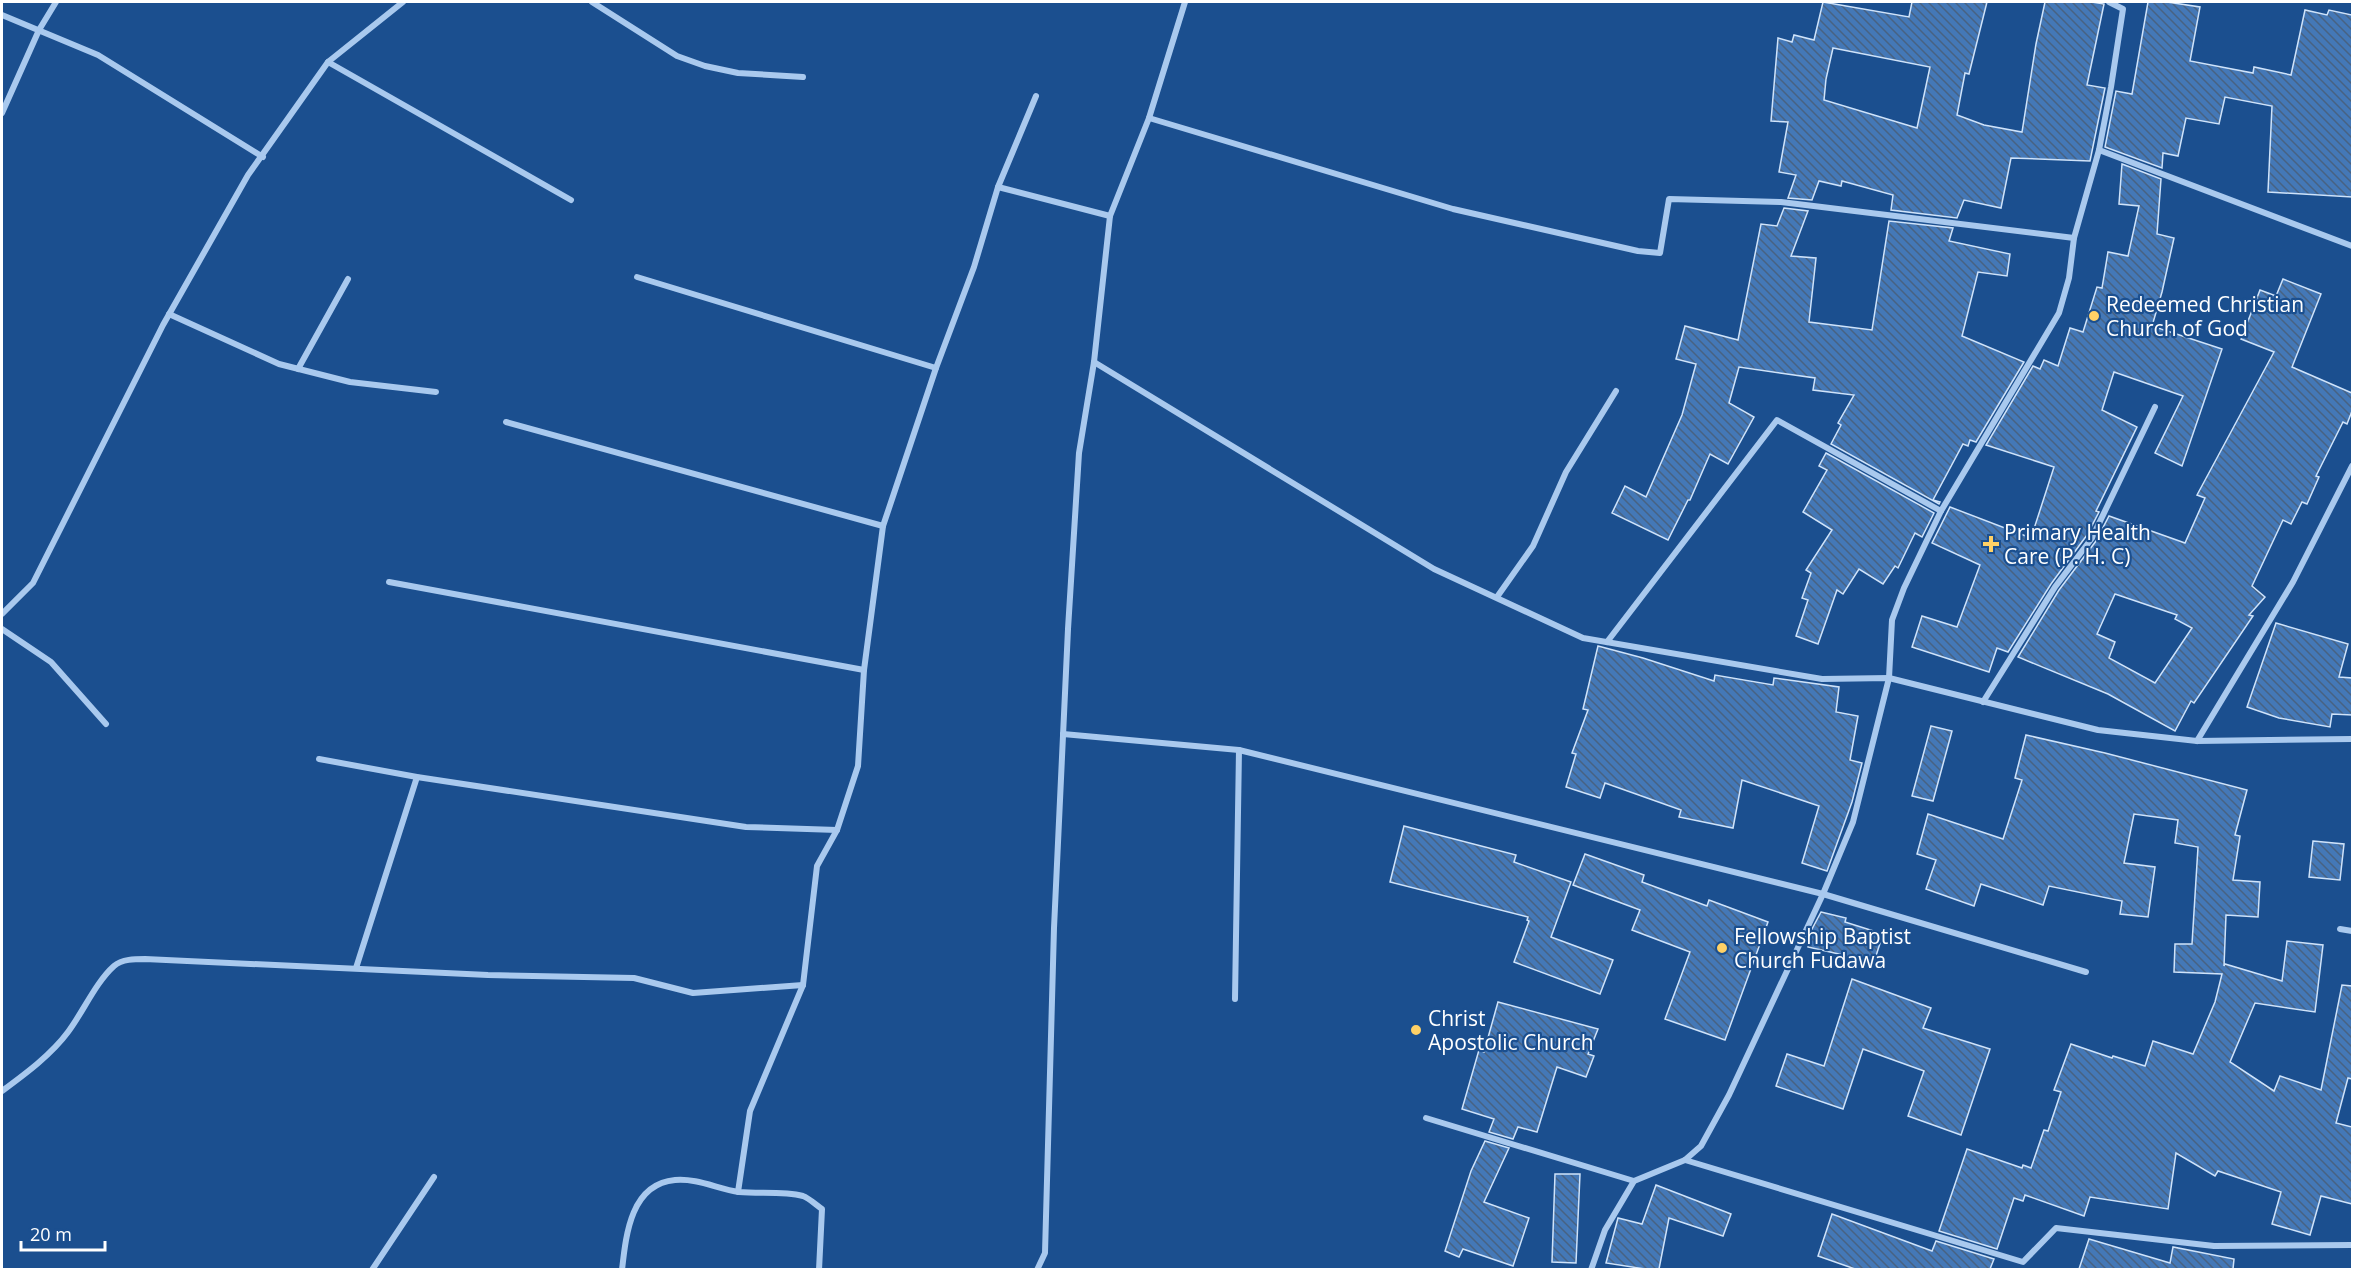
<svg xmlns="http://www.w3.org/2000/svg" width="2354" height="1271" viewBox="0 0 2354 1271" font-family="'Open Sans',sans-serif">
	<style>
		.building { fill: url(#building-back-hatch); stroke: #cfe3fa; stroke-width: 1.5; fill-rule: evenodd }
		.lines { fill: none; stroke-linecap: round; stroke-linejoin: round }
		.minor { stroke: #a9c9ee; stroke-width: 6 }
		.poi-dot { fill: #ffd166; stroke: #1b4f8f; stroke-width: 2 }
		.labels { text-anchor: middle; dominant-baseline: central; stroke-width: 4.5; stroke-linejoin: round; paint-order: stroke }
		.poi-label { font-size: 21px; fill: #fff; stroke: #1b4f8f; text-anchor: start }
	</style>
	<defs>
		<pattern id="building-back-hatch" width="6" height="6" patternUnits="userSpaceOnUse" patternTransform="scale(1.5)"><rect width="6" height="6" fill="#4478b7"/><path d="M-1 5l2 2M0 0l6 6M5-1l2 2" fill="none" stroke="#486282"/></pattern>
	</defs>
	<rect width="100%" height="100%" fill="#1b4f8f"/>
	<g class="building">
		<path d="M1823,2l86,15 3,-15h75l-18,72 -4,-1 -8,42 27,10 38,7 14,-88 9,-42h47l12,2 -17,81 18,3 -15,73 -79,-3 -10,50 -37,-8 -7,18 -66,-8 2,-15 -51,-14 -1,5 -22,-5 -7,19 -24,-2 8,-23 -17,-3 9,-50 -17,-1 7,-83 14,4 2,-7 20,5zM1833,48l97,19 -13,61 -93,-28 2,-21z"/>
		<polygon points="2148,2 2167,2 2200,7 2190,61 2253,73 2254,67 2291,75 2305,10 2327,15 2329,10 2352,15 2352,197 2268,192 2272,106 2225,97 2219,124 2186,118 2178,156 2163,153 2162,168 2105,147 2116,91 2132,94"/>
		<polygon points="2122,164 2161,179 2157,234 2174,238 2162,292 2152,326 2222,349 2182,466 2155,453 2183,396 2114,372 2102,410 2137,427 2096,511 2099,512 2087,535 2051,584 2008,652 1997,648 1989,672 1912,647 1922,616 1957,627 1980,565 1932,543 1950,507 2031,538 2054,467 1986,445 2033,366 2040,369 2044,360 2058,366 2070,328 2083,332 2097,287 2102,288 2108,252 2128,256 2139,206 2119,204"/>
		<polygon points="1784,208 1808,211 1791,256 1816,258 1809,322 1872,330 1889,221 1953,228 1949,241 2010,254 2007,276 1978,272 1962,336 2024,362 1976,442 1970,440 1968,446 1963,444 1933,500 1940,502 1939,504 1831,444 1841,425 1838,423 1854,395 1813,390 1815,378 1739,367 1729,403 1754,417 1728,464 1710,454 1690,500 1688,500 1668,540 1612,513 1625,486 1646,497 1682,415 1696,364 1676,359 1685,326 1738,340 1761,224 1777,226"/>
		<path d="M2283,279l38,15 -29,73 60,26v18l-5,13 -4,-2 -27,54 3,1 -12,27 -5,-2 -11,22 -8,-4 -31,66 13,11 -16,18 4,1 -59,87 -3,-2 -16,30 -67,-37 -90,-37 41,-67 37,-49 13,-25 76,27 20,-45 -8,-3 77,-143 -33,-13 19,-49 16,6zM2115,594l62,21 -2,4 17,9 -37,55 -46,-25 6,-16 -18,-8z"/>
		<polygon points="1826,453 1934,513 1922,537 1915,533 1898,568 1895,566 1883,584 1859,569 1843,594 1837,590 1818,644 1796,636 1808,600 1802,598 1811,573 1806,570 1832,530 1803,512 1827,470 1819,466"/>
		<polygon points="2276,623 2348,644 2339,677 2352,678 2352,715 2332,714 2330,727 2279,718 2247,707"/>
		<polygon points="1598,646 1643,658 1714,681 1715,675 1773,685 1774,678 1839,687 1836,712 1858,716 1850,760 1862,763 1852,802 1827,871 1802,863 1819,806 1742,780 1733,828 1679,817 1681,810 1605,783 1600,798 1566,787 1576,754 1572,753 1588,710 1583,709"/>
		<polygon points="1931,726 1952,731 1933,801 1912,796"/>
		<polygon points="2026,735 2105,753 2247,790 2235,835 2240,836 2233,880 2260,882 2258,917 2226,915 2224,966 2225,964 2282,981 2287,941 2323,945 2315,1012 2255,1003 2230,1062 2274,1091 2280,1076 2321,1090 2342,985 2352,986 2352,1079 2348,1078 2336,1123 2352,1127 2352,1204 2321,1196 2310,1235 2272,1224 2281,1192 2218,1171 2215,1176 2176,1153 2168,1209 2090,1197 2084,1216 2025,1195 2023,1201 2014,1198 1997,1249 1939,1231 1967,1149 2022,1168 2023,1165 2031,1168 2044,1130 2048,1131 2061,1092 2054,1090 2071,1044 2112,1058 2113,1056 2145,1066 2153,1041 2193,1054 2215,1002 2222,974 2174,972 2175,944 2192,944 2198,847 2175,843 2178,820 2134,814 2124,863 2155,867 2148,917 2120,914 2122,901 2049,886 2043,905 1981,884 1974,906 1926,889 1936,860 1917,854 1928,814 2003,839 2022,780 2015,778"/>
		<polygon points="1404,826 1516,855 1514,862 1571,882 1551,937 1613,960 1600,994 1514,962 1529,921 1527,920 1528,917 1390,882"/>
		<polygon points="2313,841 2344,844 2340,880 2309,877"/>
		<polygon points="1585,854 1644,875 1642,882 1707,906 1709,900 1768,922 1725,1040 1665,1019 1690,952 1632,930 1640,910 1573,885"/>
		<polygon points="1821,912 1846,918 1845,922 1883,934 1874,962 1808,947 1812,929"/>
		<polygon points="1852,979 1931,1008 1923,1028 1990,1049 1961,1135 1908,1116 1924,1071 1863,1049 1843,1109 1776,1086 1787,1054 1824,1066"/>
		<polygon points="1498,1002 1598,1029 1588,1054 1594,1056 1586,1077 1557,1067 1537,1132 1518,1127 1513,1139 1489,1132 1494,1119 1462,1109 1479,1050 1484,1052"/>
		<polygon points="1485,1141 1509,1148 1484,1202 1529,1218 1513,1266 1463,1249 1459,1257 1445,1251 1471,1171"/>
		<polygon points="1555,1174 1580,1174 1576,1263 1552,1262"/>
		<polygon points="1656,1185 1731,1214 1723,1236 1669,1218 1659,1269 1645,1269 1606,1263 1618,1218 1642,1224"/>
		<polygon points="1832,1214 1932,1251 1936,1241 1994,1259 1990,1269 1855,1269 1818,1256"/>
		<polygon points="2089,1239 2170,1263 2173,1247 2234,1259 2233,1269 2079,1269"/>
	</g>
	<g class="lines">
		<g class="minor">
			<polyline points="592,2 677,56 705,66 738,73 803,77"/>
			<polyline points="2,15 98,55 263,157"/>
			<polyline points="328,62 571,200"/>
			<polyline points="2,113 39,30 56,2"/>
			<polyline points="1149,118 1453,209 1638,251 1660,253 1669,199 1781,202 2074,238"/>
			<polyline points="2099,150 2352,246"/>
			<polyline points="998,187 1036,96"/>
			<polyline points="637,277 936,368"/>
			<polyline points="169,314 279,364 350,382 436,392"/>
			<polyline points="1094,362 1434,569 1583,638 1822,679 1889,678 2098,730 2197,741 2352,739"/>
			<polyline points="298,369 348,279"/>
			<polyline points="506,422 883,526"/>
			<polyline points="389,582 864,670"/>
			<polyline points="1497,597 1533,546 1566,472 1616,391"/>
			<polyline points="2,614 33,583 163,325 248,175 328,62 403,2"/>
			<polyline points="2,629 51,662 106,724"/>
			<polyline points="1607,642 1777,420 1941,511"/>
			<polyline points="1983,702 2055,587 2092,538 2155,407"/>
			<polyline points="1063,734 1239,750 1823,894 2086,972"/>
			<polyline points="2197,741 2293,582 2352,466"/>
			<polyline points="319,759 417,777 746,827 837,830"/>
			<polyline points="2340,929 2352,931"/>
			<polyline points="356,968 417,777"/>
			<polyline points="1235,999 1239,750"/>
			<path d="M2,1091c23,-17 49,-36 66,-59 15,-20 28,-50 46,-66 8,-7 21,-7 31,-7l343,16 146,3 59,15 110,-8"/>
			<polyline points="1426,1118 1634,1181"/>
			<polyline points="1685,1160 2023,1262 2056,1228 2214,1246 2352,1245"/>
			<polyline points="738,1192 750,1111 803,985 817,866 837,830 858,766 864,670 883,526 936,368 974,267 998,187 1110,216"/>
			<polyline points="372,1270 434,1177"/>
			<path d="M622,1270c4,-36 9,-86 53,-90 22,-2 43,9 64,12 20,2 44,-1 64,4 6,2 13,9 19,13l-3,61"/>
			<polyline points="1037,1270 1045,1253 1054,928 1068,629 1079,453 1094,362 1110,216 1149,118 1185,2"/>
			<polyline points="1591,1270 1605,1230 1634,1181 1685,1160 1701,1146 1729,1095 1823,894 1853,822 1889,678 1892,620 1904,588 1941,511 2059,313 2069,278 2074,238 2099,150 2111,87 2123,9 2109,2"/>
		</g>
	</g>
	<g class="poi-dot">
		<circle cx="2094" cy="316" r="6"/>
		<path d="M1988 535h6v6h6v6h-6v6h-6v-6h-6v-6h6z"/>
		<circle cx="1722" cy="948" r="6"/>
		<circle cx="1416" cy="1030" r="6"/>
	</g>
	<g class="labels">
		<g class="poi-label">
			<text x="2106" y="304">Redeemed Christian<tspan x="2106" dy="24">Church of God</tspan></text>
			<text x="2004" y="532">Primary Health<tspan x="2004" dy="24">Care (P. H. C)</tspan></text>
			<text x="1734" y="936">Fellowship Baptist<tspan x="1734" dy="24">Church Fudawa</tspan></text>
			<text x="1428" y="1018">Christ<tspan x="1428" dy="24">Apostolic Church</tspan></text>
		</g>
	</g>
	<rect width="2354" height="1271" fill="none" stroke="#ffffff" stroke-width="6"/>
	<path d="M21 1241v9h84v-9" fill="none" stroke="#ffffff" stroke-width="3"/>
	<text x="30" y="1241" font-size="18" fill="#ffffff" stroke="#1b4f8f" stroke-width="4.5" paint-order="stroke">20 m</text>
</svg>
